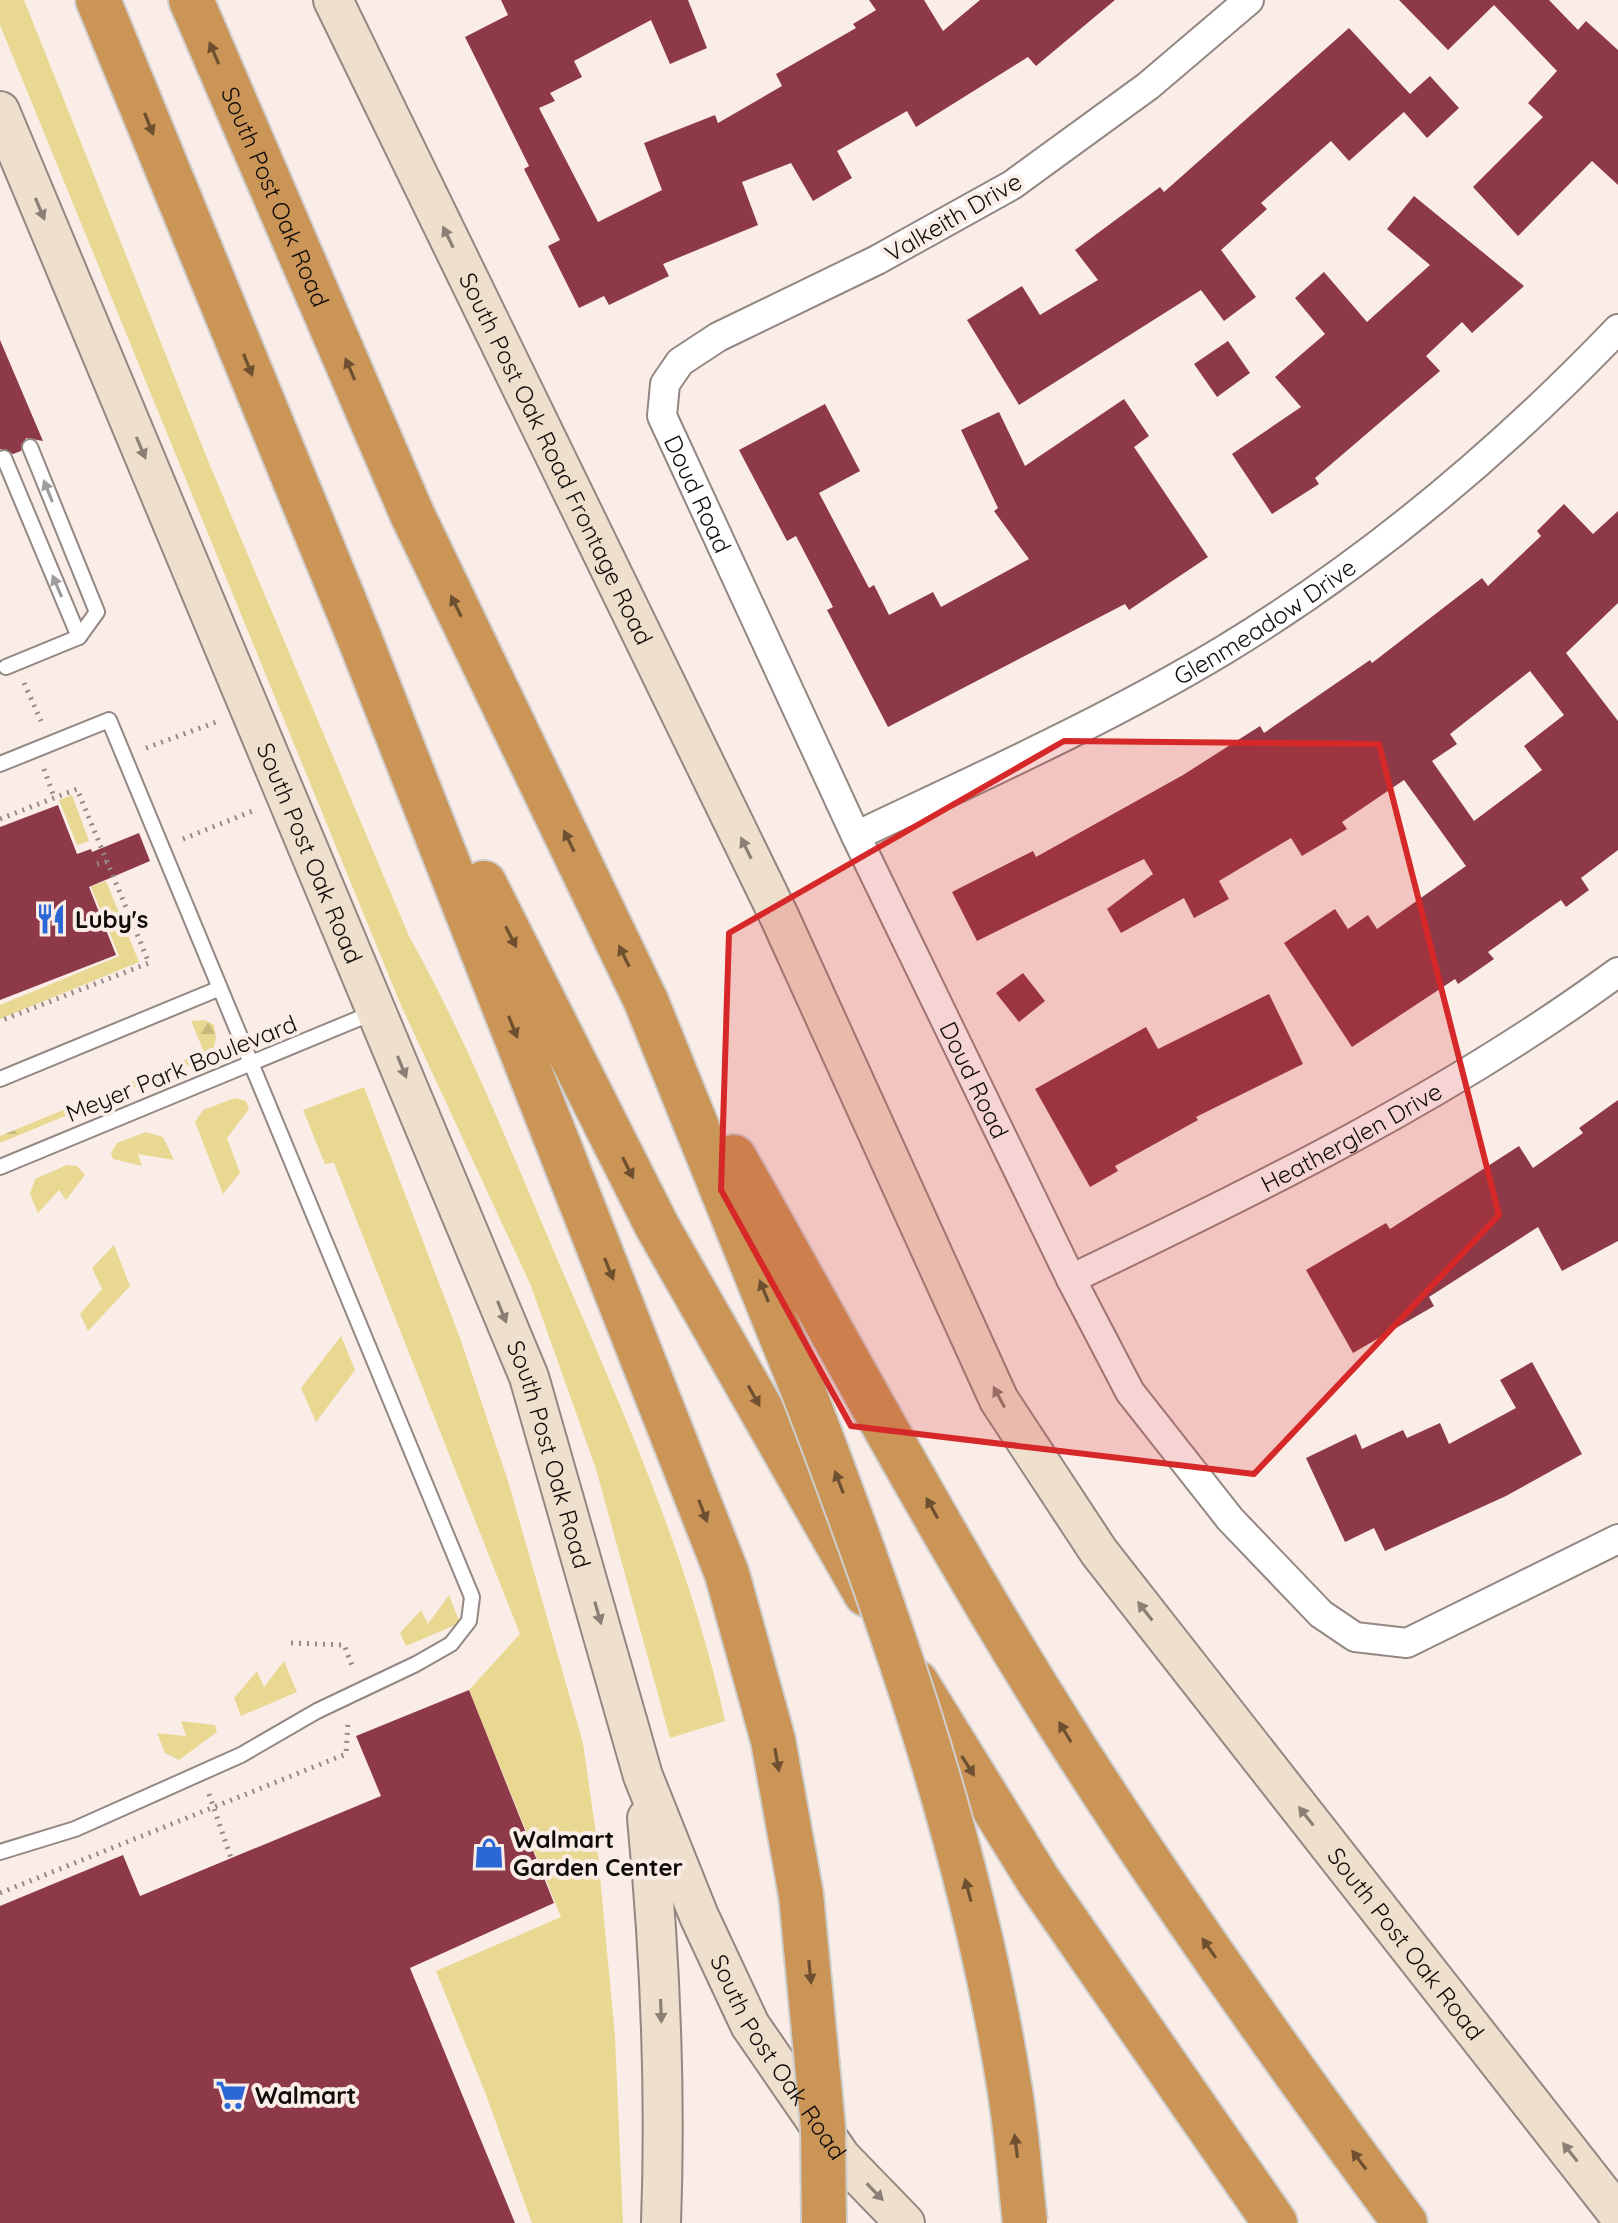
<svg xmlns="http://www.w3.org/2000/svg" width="1618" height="2223" viewBox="0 0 1618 2223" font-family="Quicksand,sans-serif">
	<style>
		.grass { fill: #e9d891 }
		.forest { fill: url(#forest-firs) }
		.building { fill: #8e3947; fill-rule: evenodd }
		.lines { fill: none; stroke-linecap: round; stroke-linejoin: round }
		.service-casing { stroke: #938783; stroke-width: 18 }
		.minor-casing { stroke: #938783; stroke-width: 32 }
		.secondary-casing { stroke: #938783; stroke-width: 42 }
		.motorway-casing { stroke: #cfcece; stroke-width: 48 }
		.path { stroke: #938986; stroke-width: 5; stroke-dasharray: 2 6; stroke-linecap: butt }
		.service { stroke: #fff; stroke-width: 14 }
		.minor { stroke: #fff; stroke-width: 28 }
		.secondary { stroke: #efdfcd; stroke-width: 38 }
		.motorway { stroke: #cb9557; stroke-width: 44 }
		.motorway-bridge-casing { stroke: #cfcece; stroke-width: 48; stroke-linecap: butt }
		.motorway-bridge { stroke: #cb9557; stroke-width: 44 }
		.oneway { fill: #6e5030 }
		.oneway2 { fill: #8b8075 }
		.oneway3 { fill: #9f9e9d }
		.marked { fill: #d62828; fill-opacity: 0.2; stroke: #d62828; stroke-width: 6; stroke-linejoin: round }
		.labels { text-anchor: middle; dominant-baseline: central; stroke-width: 8; stroke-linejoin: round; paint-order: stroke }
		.street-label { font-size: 24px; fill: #100c0a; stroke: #faede8 }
		.poi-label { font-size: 24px; font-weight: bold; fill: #100c0a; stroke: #faede8; text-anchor: start }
	</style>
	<defs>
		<pattern id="forest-firs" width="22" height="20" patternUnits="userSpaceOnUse" patternTransform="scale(2)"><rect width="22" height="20" fill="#e9d891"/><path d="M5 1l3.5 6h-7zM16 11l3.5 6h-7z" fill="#c7b87c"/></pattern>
	</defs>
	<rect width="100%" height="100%" fill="#faede8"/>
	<g class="grass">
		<path d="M0,0h24l185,463 200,473c58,104 102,215 149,325 65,150 132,299 167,460l-55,17 -74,-269 -65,-183 -131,-283 -400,-978z"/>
		<polygon points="72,795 89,841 77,845 59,800"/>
		<polygon points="106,881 139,962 0,1019 0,1005 119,956 91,887"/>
		<polygon points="364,1087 460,1338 508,1481 583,1743 596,1834 615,2036 623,2223 532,2223 485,2092 436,1971 561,1917 469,1690 520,1634 334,1163 325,1164 303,1110"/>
		<polygon points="235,1098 246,1101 249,1109 227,1138 240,1173 223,1194 195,1122 203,1110"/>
		<polygon points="146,1132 163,1137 174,1160 138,1154 142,1166 113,1159 111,1153 117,1143"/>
		<polygon points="67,1165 77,1166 85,1175 66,1200 59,1190 38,1213 30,1194 35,1179"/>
		<polygon points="114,1245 130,1286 88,1331 80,1314 102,1289 92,1268"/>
		<polygon points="341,1336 355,1370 316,1422 301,1388"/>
		<polygon points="449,1595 460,1623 406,1646 400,1633 421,1610 428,1624"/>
		<polygon points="284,1661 297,1692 241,1716 234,1698 257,1671 264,1687"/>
		<polygon points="181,1721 215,1725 217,1732 179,1760 165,1753 157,1733 186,1736"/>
	</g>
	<polygon class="forest" points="205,1020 214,1025 216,1038 212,1055 0,1143 0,1136 204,1052 191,1021"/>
	<g class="building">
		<polygon points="501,0 688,0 707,48 670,64 651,20 574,61 582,77 550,93 555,101 539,108 598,222 662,190 644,143 715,115 718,123 782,86 776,74 856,28 853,24 876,10 869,0 924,0 943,31 980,0 1115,0 1036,66 1028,57 916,127 907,111 837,151 852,178 813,201 791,163 742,182 758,225 663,264 669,276 609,305 604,296 579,308 548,246 560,240 524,169 529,166 465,37 508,15"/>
		<polygon points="1399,0 1549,0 1578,30 1586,21 1618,50 1618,185 1592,161 1518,236 1473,187 1543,117 1528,103 1557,71 1494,5 1448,50"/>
		<polygon points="1349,28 1410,94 1430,76 1459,108 1427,138 1404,112 1349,161 1331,141 1261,203 1267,209 1221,250 1256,297 1224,321 1201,290 1019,405 967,320 1022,286 1040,315 1098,280 1075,250 1160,187 1164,192"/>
		<polygon points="1414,196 1524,286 1472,333 1462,322 1426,356 1440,371 1315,478 1319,484 1272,514 1232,454 1301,407 1275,377 1325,334 1295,298 1324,272 1367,322 1430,265 1387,229"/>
		<polygon points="0,340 43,441 26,438 21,451 13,454 0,449"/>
		<polygon points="1228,341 1250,373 1217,397 1194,364"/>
		<polygon points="1124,399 1149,436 1134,447 1208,557 1129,610 1125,604 888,727 827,610 833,607 796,536 787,541 739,450 825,404 860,471 819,493 869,588 874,585 889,615 933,592 941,607 1029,559 994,511 998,508 961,430 999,412 1025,466"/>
		<path d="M1564,504l29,30 25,-23v92l-52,50 52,68v129l-37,28 8,12 -23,17 -5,-7 -73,52 6,7 -36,25 -3,-5 -103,68 -68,-104 51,-34 13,20 20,-14 9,14 89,-63 -62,-86 -62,42 5,7 -45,27 -11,-18 -72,43 10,18 -35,19 -10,-20 -63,35 -14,-24 46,-35 -9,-15 -167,82 -25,-49 81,-41 3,6 147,-82 77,-49 4,7 106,-73 2,3 110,-85 6,8 53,-50 -4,-5zM1530,671l34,44 -40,31 18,24 -68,51 -42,-60 25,-17 -7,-10z"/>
		<polygon points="58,805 77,854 91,849 92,852 139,833 150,861 89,887 116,955 0,1000 0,827"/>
		<polygon points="1023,973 1045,1001 1019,1022 996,993"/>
		<polygon points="1269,994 1303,1064 1196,1117 1198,1120 1115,1166 1118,1171 1090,1187 1035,1089 1146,1027 1158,1049"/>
		<polygon points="1618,1100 1618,1241 1562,1271 1538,1227 1429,1297 1434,1306 1353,1353 1306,1270 1386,1223 1390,1229 1519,1146 1533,1168 1583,1133 1579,1128"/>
		<polygon points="1532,1362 1582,1454 1506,1496 1385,1551 1374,1528 1345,1542 1306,1458 1356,1434 1362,1449 1403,1430 1407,1438 1440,1423 1449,1444 1516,1408 1500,1380"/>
		<polygon points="469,1690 554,1903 410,1968 515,2223 0,2223 0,1906 123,1855 140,1896 381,1796 356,1736"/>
	</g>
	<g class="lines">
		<g class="service-casing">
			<g id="service">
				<polyline points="30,447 97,612 79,637"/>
				<polyline points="4,458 79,637 6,667"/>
				<polyline points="0,764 109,720 472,1597 469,1621 451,1644 416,1664 317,1711 241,1755 75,1829 0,1852"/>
				<polyline points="0,1079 218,989"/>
				<polyline points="0,1167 377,1011"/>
			</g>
		</g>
		<g class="minor-casing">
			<g id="minor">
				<path id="s1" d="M1249,0l-101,86 -136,99 -135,75 -159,77 -38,25 -15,22 -3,32 194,420 215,443 59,113 100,127 91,95 34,23 52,6 211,-104"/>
				<path id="s2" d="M856,836c124,-59 250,-115 368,-186 145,-88 277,-199 394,-321"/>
				<path id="s3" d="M1071,1279c188,-90 378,-183 547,-307"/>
			</g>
		</g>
		<g class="secondary-casing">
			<g id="secondary">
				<path id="s4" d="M333,0l447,918 219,482 100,152 519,662"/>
				<path id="s5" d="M0,111l529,1266 114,399 56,140 51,109 91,132 64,66"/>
				<path d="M647,1818c13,135 19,270 14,405"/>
			</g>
		</g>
		<g class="motorway-casing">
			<g id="motorway">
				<polyline points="98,0 361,642 727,1574 773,1740 801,1895"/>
				<path id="s6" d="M191,0l221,514 234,487 157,389"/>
				<polyline points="484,883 657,1226 866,1594"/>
				<path d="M734,1157c112,198 219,401 342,593 103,161 215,319 329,473"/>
				<polyline points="916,1682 1038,1880 1275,2223"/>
			</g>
		</g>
		<g class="path">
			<polyline points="24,683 41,721"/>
			<polyline points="146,748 219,721"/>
			<polyline points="44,769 54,797"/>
			<polyline points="0,819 77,789 149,963 0,1021"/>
			<polyline points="183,839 255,810"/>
			<polyline points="97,864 110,861"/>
			<polyline points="291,1643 344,1645 353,1668"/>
			<polyline points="209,1794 231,1858"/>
			<polyline points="0,1893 346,1754 348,1721"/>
		</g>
		<use href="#service" class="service"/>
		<use href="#minor" class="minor"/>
		<use href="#secondary" class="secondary"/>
		<use href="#motorway" class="motorway"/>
		<g class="motorway-bridge-casing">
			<g id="motorway-bridge">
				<path d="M803,1390c87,227 169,459 207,701 7,44 10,88 15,132"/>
				<polyline points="801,1895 823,2127 824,2223"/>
			</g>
		</g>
		<use href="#motorway-bridge" class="motorway-bridge"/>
	</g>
	<defs><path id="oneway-solid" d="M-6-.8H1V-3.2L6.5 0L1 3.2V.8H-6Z" transform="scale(2)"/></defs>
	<g class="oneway">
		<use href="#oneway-solid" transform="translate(214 53) rotate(-113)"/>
		<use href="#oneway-solid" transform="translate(149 124) rotate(68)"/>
		<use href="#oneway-solid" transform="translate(248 365) rotate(68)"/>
		<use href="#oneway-solid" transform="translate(350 369) rotate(-113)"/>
		<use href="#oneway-solid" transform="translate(456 606) rotate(-116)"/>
		<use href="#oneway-solid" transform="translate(569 841) rotate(-116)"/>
		<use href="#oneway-solid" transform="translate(511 937) rotate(63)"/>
		<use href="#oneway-solid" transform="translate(624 956) rotate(-116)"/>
		<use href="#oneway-solid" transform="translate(513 1027) rotate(68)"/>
		<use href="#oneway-solid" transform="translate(628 1168) rotate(63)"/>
		<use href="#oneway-solid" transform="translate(609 1269) rotate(68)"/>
		<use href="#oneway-solid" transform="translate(764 1291) rotate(-112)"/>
		<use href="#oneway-solid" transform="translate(754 1396) rotate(61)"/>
		<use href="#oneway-solid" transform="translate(839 1482) rotate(-111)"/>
		<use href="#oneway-solid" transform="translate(932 1508) rotate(-119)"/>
		<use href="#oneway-solid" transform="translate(703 1511) rotate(69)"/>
		<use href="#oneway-solid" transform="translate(1065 1732) rotate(-121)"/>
		<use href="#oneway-solid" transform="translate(777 1760) rotate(80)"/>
		<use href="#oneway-solid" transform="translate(968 1766) rotate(58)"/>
		<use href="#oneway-solid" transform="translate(968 1890) rotate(-105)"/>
		<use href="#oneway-solid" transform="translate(1209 1948) rotate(-125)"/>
		<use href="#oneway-solid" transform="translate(810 1972) rotate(84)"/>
		<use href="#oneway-solid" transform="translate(1016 2146) rotate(-97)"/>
		<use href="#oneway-solid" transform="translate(1359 2160) rotate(-127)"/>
	</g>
	<g class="oneway2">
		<use href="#oneway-solid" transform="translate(40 209) rotate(67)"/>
		<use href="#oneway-solid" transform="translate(448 237) rotate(-116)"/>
		<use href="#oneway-solid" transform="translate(141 448) rotate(67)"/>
		<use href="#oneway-solid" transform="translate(746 848) rotate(-116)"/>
		<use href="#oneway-solid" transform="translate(402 1067) rotate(68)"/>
		<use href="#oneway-solid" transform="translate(502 1312) rotate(68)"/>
		<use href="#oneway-solid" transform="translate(999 1397) rotate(-118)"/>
		<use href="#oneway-solid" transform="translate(1145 1611) rotate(-128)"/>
		<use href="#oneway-solid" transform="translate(598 1613) rotate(74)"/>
		<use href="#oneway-solid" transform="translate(1306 1816) rotate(-128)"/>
		<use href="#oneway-solid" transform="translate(661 2011) rotate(88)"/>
		<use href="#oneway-solid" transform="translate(1570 2152) rotate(-128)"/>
		<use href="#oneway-solid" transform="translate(875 2192) rotate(46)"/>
	</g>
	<g class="oneway3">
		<use href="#oneway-solid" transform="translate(48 491) rotate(-112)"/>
		<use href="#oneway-solid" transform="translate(57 586) rotate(-113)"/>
	</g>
	<path class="marked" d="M1064,741l315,3 120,471 -245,259 -403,-48 -130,-236 8,-257z"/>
	<defs>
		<g id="restaurant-bare" transform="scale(2.4)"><path d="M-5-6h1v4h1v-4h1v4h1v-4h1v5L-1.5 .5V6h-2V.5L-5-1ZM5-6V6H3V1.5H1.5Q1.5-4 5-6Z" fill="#2c68d5" stroke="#faede8" stroke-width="2.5" paint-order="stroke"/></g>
		<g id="shop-bare" transform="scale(2.4)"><path d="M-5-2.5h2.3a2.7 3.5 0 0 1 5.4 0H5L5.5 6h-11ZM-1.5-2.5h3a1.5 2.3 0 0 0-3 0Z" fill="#2c68d5" stroke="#faede8" stroke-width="2.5" paint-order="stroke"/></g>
		<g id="supermarket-bare" transform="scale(2.4)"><path d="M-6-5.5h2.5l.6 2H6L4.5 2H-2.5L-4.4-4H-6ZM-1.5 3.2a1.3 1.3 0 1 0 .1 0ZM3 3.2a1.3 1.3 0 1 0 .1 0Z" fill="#2c68d5" stroke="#faede8" stroke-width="2.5" paint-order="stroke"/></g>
	</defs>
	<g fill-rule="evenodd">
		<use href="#restaurant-bare" x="51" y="919"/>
		<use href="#shop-bare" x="489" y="1853"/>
		<use href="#supermarket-bare" x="231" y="2095"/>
	</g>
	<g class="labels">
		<g class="street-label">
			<text stroke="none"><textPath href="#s6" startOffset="214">South Post Oak Road</textPath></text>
			<text transform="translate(953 217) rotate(-30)">Valkeith Drive</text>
			<text stroke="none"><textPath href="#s4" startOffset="510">South Post Oak Road Frontage Road</textPath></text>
			<text stroke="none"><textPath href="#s1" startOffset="822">Doud Road</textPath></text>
			<text stroke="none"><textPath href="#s2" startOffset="462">Glenmeadow Drive</textPath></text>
			<text stroke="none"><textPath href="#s5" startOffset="804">South Post Oak Road</textPath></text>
			<text transform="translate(181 1068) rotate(-22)">Meyer Park Boulevard</text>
			<text stroke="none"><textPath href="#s1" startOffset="1470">Doud Road</textPath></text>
			<text stroke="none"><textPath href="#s3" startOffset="314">Heatherglen Drive</textPath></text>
			<text stroke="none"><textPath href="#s5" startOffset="1452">South Post Oak Road</textPath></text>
			<text stroke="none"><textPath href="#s4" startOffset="2230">South Post Oak Road</textPath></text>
			<text stroke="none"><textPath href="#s5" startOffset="2100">South Post Oak Road</textPath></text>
		</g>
		<g class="poi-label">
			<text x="75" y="919">Luby's</text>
			<text x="513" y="1839">Walmart<tspan x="513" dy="28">Garden Center</tspan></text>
			<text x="255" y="2095">Walmart</text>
		</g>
	</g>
</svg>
